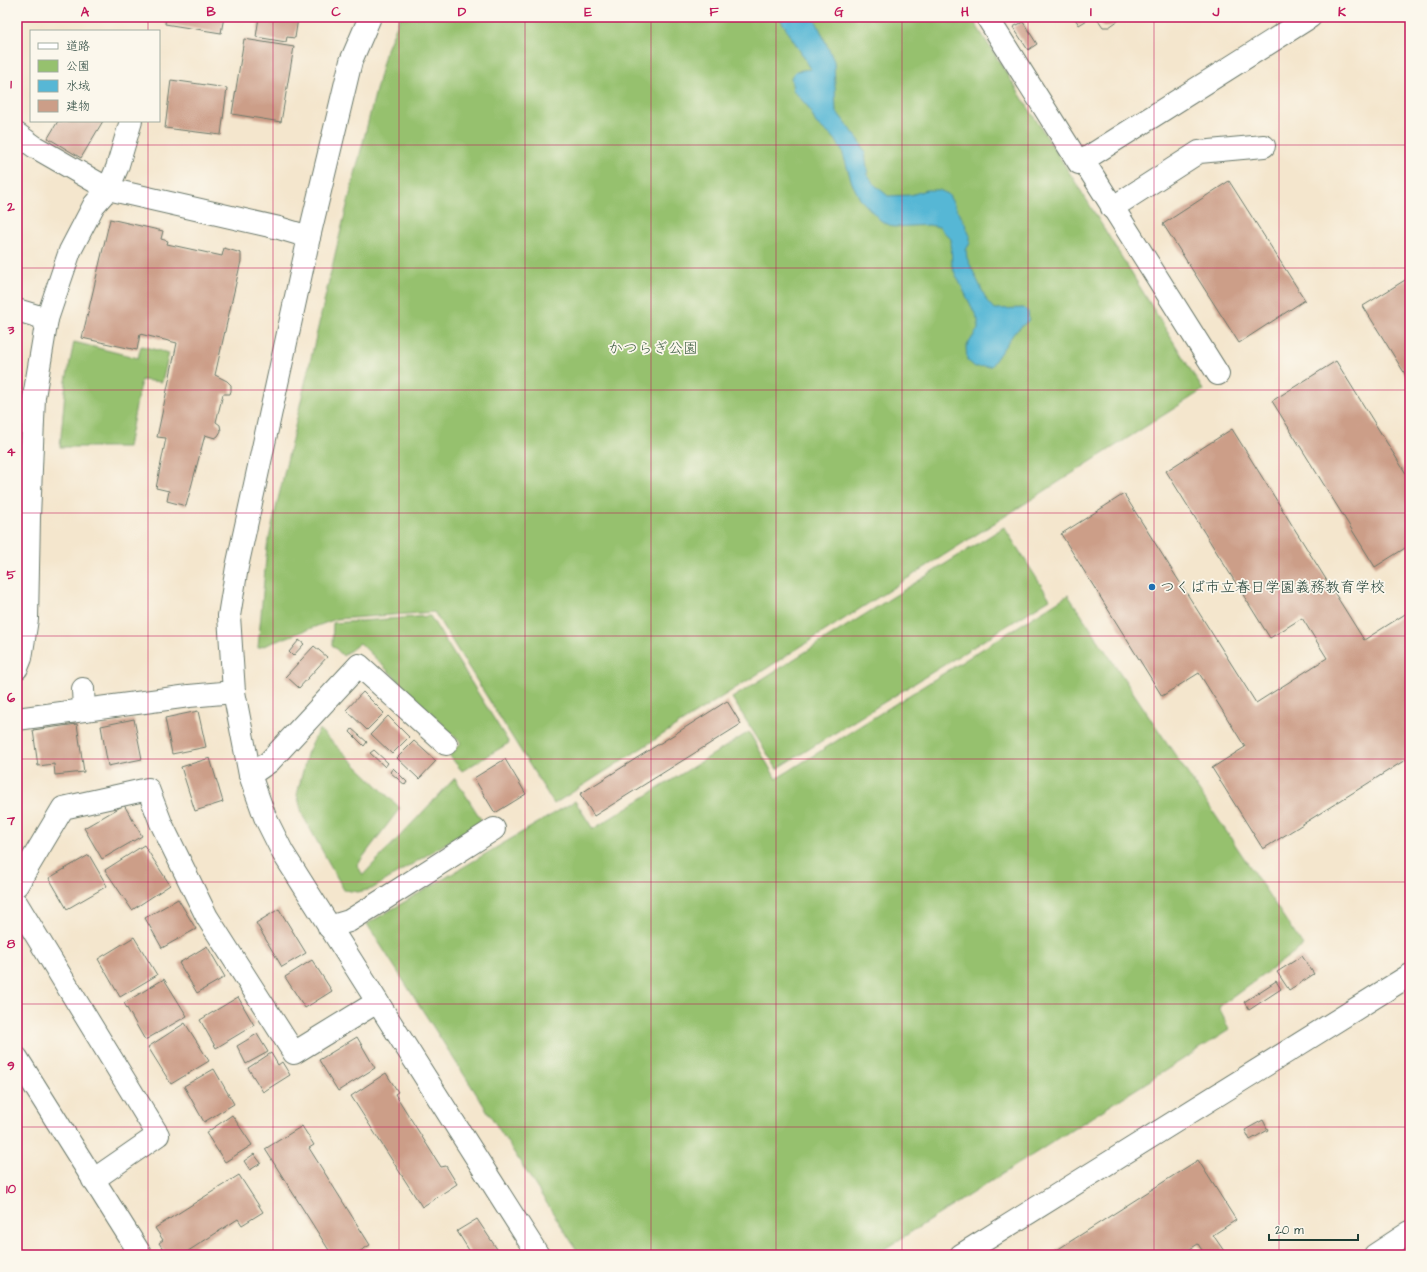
<svg xmlns="http://www.w3.org/2000/svg" width="1427" height="1272" viewBox="0 0 1427 1272" font-family="'Architects Daughter','Klee One',sans-serif">
	<style>
		.green { fill: #96c16e; stroke: #5a7f51 }
		.water { fill: #57b7d5; stroke: #3b7a84 }
		.building { fill: #cc9e88 }
		.lines { fill: none; stroke-linecap: round; stroke-linejoin: round }
		.minor-casing { stroke: #6a786a; stroke-width: 24 }
		.minor { stroke: #fff; stroke-width: 22 }
		.grid { fill: none; stroke: #c2185b; stroke-width: 1; stroke-opacity: 0.55 }
		.poi-dot { fill: #1f6fb2; stroke: #fbf7ec; stroke-width: 1.5 }
		.labels { text-anchor: middle; dominant-baseline: central; stroke-width: 3.5; stroke-linejoin: round; paint-order: stroke }
		.park-label { font-size: 15px; fill: #3d5e42; stroke: #fbf7ec }
		.poi-label { font-size: 15px; fill: #1f3d34; stroke: #fbf7ec; text-anchor: start }
		.neatline { fill: none; stroke: #c2185b; stroke-width: 1.5 }
		.grid-label { font-size: 13px; text-anchor: middle; font-weight: bold; fill: #c2185b }
	</style>
	<rect width="100%" height="100%" fill="#fbf7ec"/>
	<filter id="ink" filterUnits="userSpaceOnUse"><feTurbulence type="fractalNoise" baseFrequency=".025" numOctaves="2"/><feDisplacementMap in="SourceGraphic" scale="8" xChannelSelector="R" yChannelSelector="G"/><feConvolveMatrix kernelMatrix="1 2 1 2 8 2 1 2 1" color-interpolation-filters="sRGB"/></filter>
	<filter id="wash" filterUnits="userSpaceOnUse"><feTurbulence type="fractalNoise" baseFrequency=".012" numOctaves="4" result="noise"/><feDisplacementMap in="SourceGraphic" scale="16" xChannelSelector="R" yChannelSelector="G"/><feGaussianBlur stdDeviation="0.9" result="paint"/><feColorMatrix in="noise" values="0 0 0 0 0 0 0 0 0 0 0 0 0 0 0 0 0 1.4 0 .05"/><feComposite in="paint" operator="in"/></filter>
	<g filter="url(#wash)">
		<rect width="100%" height="100%" fill="#f4e6cd"/>
		<g class="green">
			<polygon points="400,17 971,17 1086,199 1203,390 554,804 434,612 336,619 258,648 267,547 337,246 385,54"/>
			<polygon points="74,342 138,358 141,346 169,353 162,382 141,380 128,447 60,447 66,381"/>
			<polygon points="1004,527 1050,599 777,769 732,698"/>
			<polygon points="1068,595 1303,946 1219,1007 1229,1030 875,1255 580,1255 367,924 575,801 593,829 749,732 776,779"/>
			<polygon points="430,616 509,743 462,771 449,755 461,743 360,643 343,656 332,645 333,623"/>
			<polygon points="319,729 400,808 357,865 363,875 455,778 482,821 372,889 358,892 344,890 303,816 297,795 307,754"/>
		</g>
		<polygon class="water" points="779,17 813,17 817,23 834,61 836,111 859,140 865,152 868,176 875,185 888,196 911,195 926,190 939,190 948,194 965,224 970,236 970,243 966,250 967,258 987,301 994,309 1024,308 1028,312 1029,320 1014,333 991,366 975,367 967,360 966,347 978,329 978,320 952,267 951,239 939,227 929,225 894,227 885,223 880,220 860,199 852,183 842,151 835,139 816,123 808,107 793,90 791,77 796,71 811,69"/>
		<g id="blocks">
			<g class="building">
				<polygon points="166,17 224,17 221,33 165,24"/>
				<polygon points="259,17 291,17 298,18 295,38 287,37 286,42 256,37"/>
				<polygon points="1074,17 1092,17 1079,25"/>
				<polygon points="1096,17 1120,17 1119,20 1109,27 1103,27"/>
				<polygon points="1023,22 1037,44 1028,50 1013,27"/>
				<polygon points="244,39 294,47 281,122 232,114"/>
				<polygon points="171,80 227,88 221,135 165,128"/>
				<polygon points="58,121 103,121 81,158 48,138"/>
				<polygon points="1229,181 1305,300 1239,343 1163,224"/>
				<polygon points="110,219 163,231 161,239 168,241 167,244 222,256 224,248 241,253 241,261 215,375 227,381 231,385 231,391 230,394 223,394 216,422 220,425 221,431 218,436 215,438 205,435 186,506 167,501 169,491 156,488 166,438 157,437 177,343 140,334 137,350 82,338"/>
				<polygon points="1410,277 1410,382 1363,306"/>
				<polygon points="1336,361 1410,480 1410,545 1375,567 1272,401"/>
				<polygon points="1232,429 1364,640 1410,611 1410,757 1263,849 1212,768 1245,747 1199,673 1162,696 1061,534 1124,494 1256,703 1327,658 1302,618 1270,638 1166,471"/>
				<polygon points="299,640 304,644 293,656 289,652"/>
				<polygon points="314,646 327,657 299,688 286,676"/>
				<polygon points="363,692 384,713 367,730 346,710"/>
				<polygon points="727,701 741,724 594,816 580,794"/>
				<polygon points="198,711 206,747 172,754 165,718"/>
				<polygon points="388,716 409,737 392,754 371,734"/>
				<polygon points="134,719 142,759 108,766 101,726"/>
				<polygon points="77,724 84,772 55,775 54,764 38,766 33,730"/>
				<polygon points="352,729 367,742 364,746 350,732"/>
				<polygon points="414,741 436,761 419,779 397,758"/>
				<polygon points="374,750 388,763 385,767 370,753"/>
				<polygon points="210,758 223,802 195,811 181,767"/>
				<polygon points="505,759 526,794 495,813 474,778"/>
				<polygon points="393,768 407,782 405,785 390,772"/>
				<polygon points="124,805 142,836 102,859 84,828"/>
				<polygon points="144,845 170,885 132,910 105,870"/>
				<polygon points="89,855 107,886 67,909 49,878"/>
				<polygon points="178,899 196,929 162,948 145,918"/>
				<polygon points="279,909 306,953 282,967 256,923"/>
				<polygon points="134,937 157,975 120,997 98,959"/>
				<polygon points="207,946 225,977 197,993 179,963"/>
				<polygon points="1302,956 1314,974 1289,990 1277,972"/>
				<polygon points="312,960 332,991 305,1008 285,977"/>
				<polygon points="164,979 187,1016 145,1040 124,1003"/>
				<polygon points="1276,981 1281,989 1249,1010 1244,1002"/>
				<polygon points="238,997 254,1025 216,1048 200,1020"/>
				<polygon points="185,1023 209,1061 171,1084 148,1047"/>
				<polygon points="257,1034 268,1052 246,1064 237,1046"/>
				<polygon points="357,1037 375,1068 338,1091 319,1060"/>
				<polygon points="271,1053 278,1065 282,1062 290,1075 263,1092 248,1068"/>
				<polygon points="214,1069 234,1104 204,1122 184,1086"/>
				<polygon points="386,1073 398,1092 395,1094 441,1167 446,1166 457,1184 422,1207 351,1096"/>
				<polygon points="232,1115 252,1145 225,1162 206,1133"/>
				<polygon points="1263,1120 1268,1130 1250,1140 1245,1130"/>
				<polygon points="302,1126 314,1145 309,1148 370,1245 354,1255 350,1255 348,1253 345,1255 332,1255 265,1149"/>
				<polygon points="254,1154 261,1163 250,1170 244,1161"/>
				<polygon points="1198,1160 1236,1220 1213,1235 1224,1251 1218,1255 1205,1255 1198,1244 1180,1255 1049,1255"/>
				<polygon points="239,1175 263,1212 242,1225 238,1219 182,1255 167,1255 159,1243 163,1240 155,1228"/>
				<polygon points="477,1219 499,1252 495,1255 472,1255 457,1231"/>
			</g>
		</g>
	</g>
	<g filter="url(#ink)">
		<use href="#blocks" fill-opacity="0" stroke="#6a786a" stroke-width="1"/>
		<g class="lines">
			<g class="minor-casing">
				<g id="minor">
					<polyline points="370,17 351,61 309,237 237,567 229,616 234,692 250,775 265,817 283,853 538,1255"/>
					<polyline points="987,17 1079,163 1310,17"/>
					<polyline points="17,134 35,147 108,189 117,168 131,121"/>
					<polyline points="1083,160 1218,374"/>
					<polyline points="1112,208 1199,152 1264,146"/>
					<polyline points="17,310 47,319"/>
					<polyline points="17,668 21,658 27,619 29,517 34,397 47,319 70,251 94,205 108,189 279,228 309,237"/>
					<polyline points="83,689 84,710"/>
					<polyline points="17,719 189,696 234,692"/>
					<polyline points="250,775 269,762 359,665 446,744"/>
					<polyline points="17,885 63,808 148,789 161,823 207,917 294,1053 377,1002"/>
					<polyline points="17,904 158,1135 93,1180"/>
					<polyline points="329,927 349,921 378,903 494,829"/>
					<polyline points="17,1058 141,1255"/>
					<polyline points="961,1255 1410,975"/>
					<polyline points="1375,1255 1410,1232"/>
				</g>
			</g>
			<use href="#minor" class="minor"/>
		</g>
	</g>
	<path class="grid" d="M148,17v14M273,17v1238M399,17v1238M525,17v1238M651,17v1238M776,17v1238M902,17v1238M1028,17v1238M1154,17v1238M1279,17v1238M148,121v1134M17,145h1393M17,268h1393M17,390h1393M17,513h1393M17,636h1393M17,759h1393M17,882h1393M17,1004h1393M17,1127h1393"/>
	<circle class="poi-dot" cx="1152" cy="587" r="4"/>
	<g class="labels">
		<g class="park-label">
			<text x="653" y="348">かつらぎ公園</text>
		</g>
		<g class="poi-label">
			<text x="1160" y="587">つくば市立春日学園義務教育学校</text>
		</g>
	</g>
	<rect width="1427" height="1272" fill="none" stroke="#fbf7ec" stroke-width="44"/>
	<rect x="30" y="30" width="130" height="92" fill="#fbf7ec" stroke="#a3ada2"/>
	<rect x="38" y="43" width="20" height="6" fill="#ffffff" stroke="#a3ada2"/>
	<text x="66" y="50" font-size="12" fill="#1f3d34">道路</text>
	<rect x="38" y="60" width="20" height="12" fill="#96c16e" stroke="#a3ada2"/>
	<text x="66" y="70" font-size="12" fill="#1f3d34">公園</text>
	<rect x="38" y="80" width="20" height="12" fill="#57b7d5" stroke="#a3ada2"/>
	<text x="66" y="90" font-size="12" fill="#1f3d34">水域</text>
	<rect x="38" y="100" width="20" height="12" fill="#cc9e88" stroke="#a3ada2"/>
	<text x="66" y="110" font-size="12" fill="#1f3d34">建物</text>
	<path d="M1269 1234v6h89v-6" fill="none" stroke="#1f3d34" stroke-width="2"/>
	<text x="1275" y="1234" font-size="12" fill="#1f3d34" stroke="#fbf7ec" stroke-width="3" paint-order="stroke">20 m</text>
	<rect x="22" y="22" width="1383" height="1228" class="neatline"/>
	<g class="grid-label">
		<text x="85" y="16">A</text>
		<text x="211" y="16">B</text>
		<text x="336" y="16">C</text>
		<text x="462" y="16">D</text>
		<text x="588" y="16">E</text>
		<text x="714" y="16">F</text>
		<text x="839" y="16">G</text>
		<text x="965" y="16">H</text>
		<text x="1091" y="16">I</text>
		<text x="1216" y="16">J</text>
		<text x="1342" y="16">K</text>
		<text x="11" y="88">1</text>
		<text x="11" y="211">2</text>
		<text x="11" y="334">3</text>
		<text x="11" y="456">4</text>
		<text x="11" y="579">5</text>
		<text x="11" y="702">6</text>
		<text x="11" y="825">7</text>
		<text x="11" y="948">8</text>
		<text x="11" y="1070">9</text>
		<text x="11" y="1193">10</text>
	</g>
</svg>
